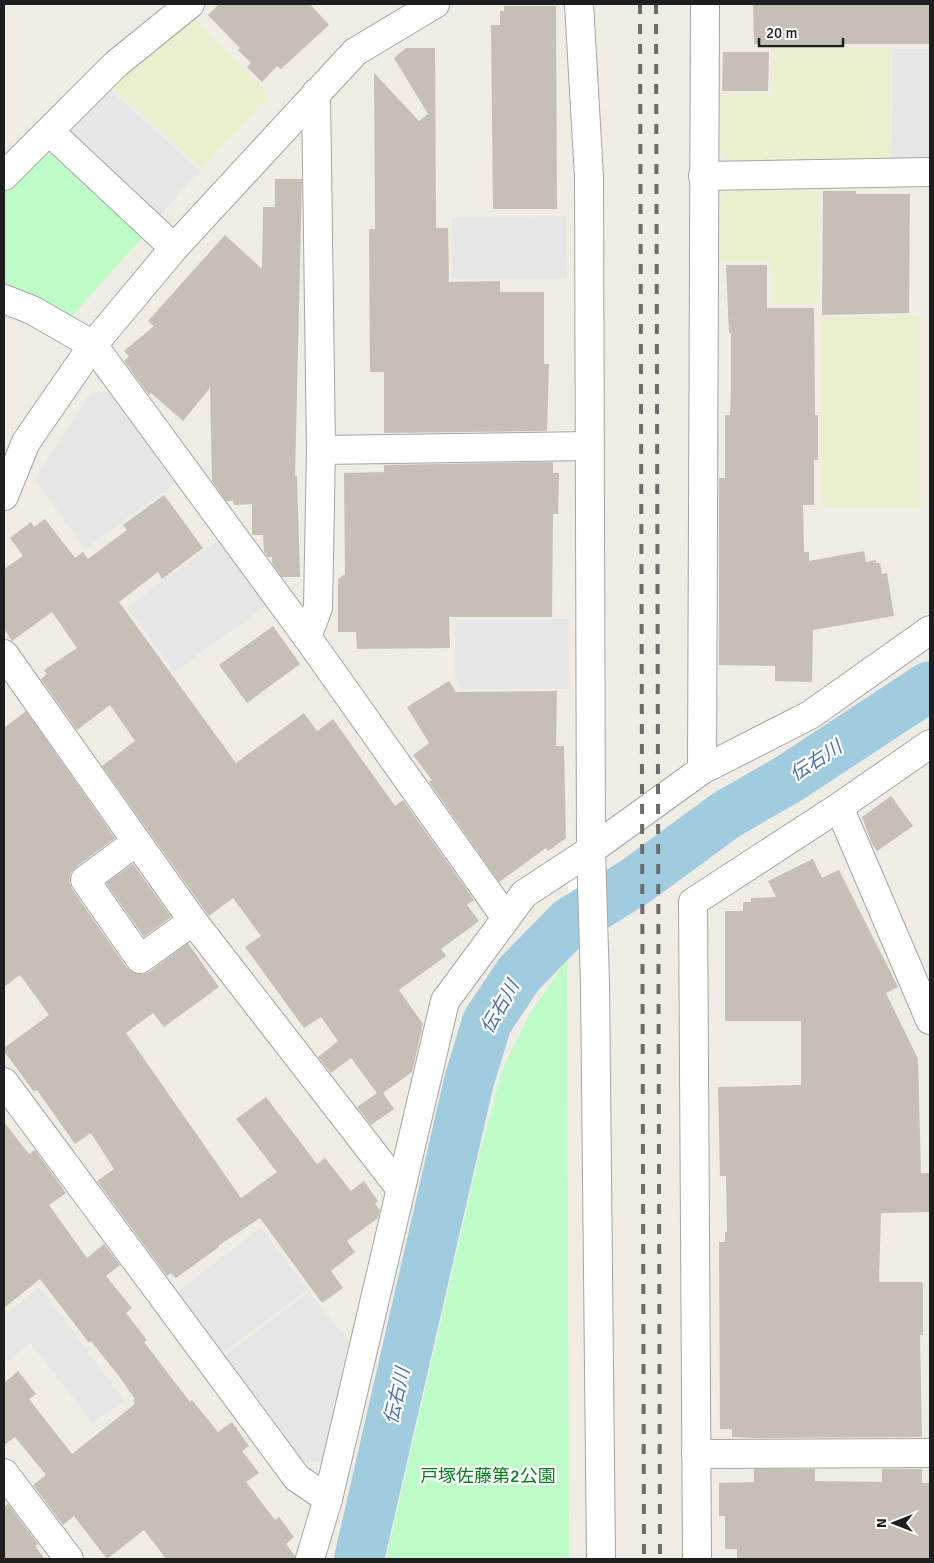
<svg xmlns="http://www.w3.org/2000/svg" width="934" height="1563" viewBox="0 0 934 1563" font-family="Signika,'Noto Sans JP',sans-serif">
	<style>
		.farmland { fill: #eaefcd }
		.park { fill: #bdfcc7 }
		.parking { fill: #e6e6e6 }
		.pier { fill: #fff }
		.lines { fill: none; stroke-linecap: round; stroke-linejoin: round }
		.stream { stroke: #a1ccdf; stroke-width: 9 }
		.river { stroke: #a1ccdf; stroke-width: 50 }
		.building { fill: #c7bfb6 }
		.minor-casing { stroke: #a5a5a5; stroke-width: 30 }
		.minor { stroke: #fff; stroke-width: 28 }
		.rail { stroke: #6c6c6c; stroke-width: 4; stroke-dasharray: 10 10; stroke-linecap: butt }
		.labels { text-anchor: middle; dominant-baseline: central; stroke-width: 4.5; stroke-linejoin: round; paint-order: stroke }
		.park-label { font-size: 18px; fill: #06811a; stroke: #fff }
		.water-label { font-size: 19px; font-style: italic; fill: #4572b2; stroke: #fff }
	</style>
	<rect width="100%" height="100%" fill="#efece3"/>
	<g class="farmland">
		<polygon points="196,20 269,96 202,168 110,85 151,50"/>
		<polygon points="890,48 889,163 729,164 717,150 716,95 773,94 773,49"/>
		<polygon points="726,191 818,191 818,304 772,304 771,261 716,262 715,204"/>
		<polygon points="919,316 920,508 822,507 822,318"/>
	</g>
	<g class="park">
		<polygon points="42,147 55,147 147,232 72,316 62,318 4,291 4,187"/>
		<polygon points="567,960 569,1559 386,1559 478,1160 502,1070 529,1015"/>
	</g>
	<g class="parking">
		<polygon points="893,49 930,49 930,163 891,164"/>
		<polygon points="106,86 199,171 156,220 62,130"/>
		<polygon points="566,216 567,279 452,278 452,218"/>
		<polygon points="113,391 181,479 85,549 35,479 91,392"/>
		<polygon points="220,539 268,604 174,672 127,607"/>
		<polygon points="455,619 569,619 569,689 461,689 455,674"/>
		<polygon points="261,1228 308,1289 221,1354 175,1293"/>
		<polygon points="40,1288 124,1400 92,1423 31,1343 4,1363 4,1314"/>
		<polygon points="309,1292 353,1347 324,1460 302,1463 223,1357"/>
	</g>
	<polygon class="pier" points="606,857 609,933 571,952 568,879"/>
	<g class="lines">
		<polyline class="stream" points="367,1532 382,1537"/>
		<polyline class="river" points="359,1559 469,1081 487,1022 519,974 570,922 636,881 726,815 790,778 930,686"/>
	</g>
	<g class="building">
		<polygon points="219,4 310,4 329,25 281,69 277,66 262,82 247,67 251,63 238,50 240,48 208,15"/>
		<polygon points="753,4 930,4 930,44 754,44"/>
		<polygon points="504,6 556,6 557,209 493,209 491,25 500,25 500,11 504,11"/>
		<polygon points="406,48 435,48 436,228 448,228 449,282 500,281 500,292 544,292 544,364 549,364 547,431 384,433 384,372 370,372 369,229 375,229 374,73 419,121 428,114 394,58"/>
		<polygon points="723,52 769,52 768,91 722,91"/>
		<polygon points="275,179 302,179 295,476 297,476 300,577 282,577 272,563 272,557 268,557 264,552 263,535 252,535 252,504 234,505 233,501 226,501 212,481 210,388 183,421 151,393 149,395 124,361 129,356 124,351 154,326 148,321 225,235 262,269 263,207 275,207"/>
		<polygon points="823,191 856,191 856,194 910,194 909,313 822,315"/>
		<polygon points="726,265 767,265 767,308 814,308 815,415 818,415 818,460 814,460 814,505 803,505 804,552 809,552 809,561 864,551 866,562 876,560 876,563 880,563 882,574 887,573 894,616 813,630 812,682 775,681 775,666 719,665 719,478 725,478 725,415 730,415 731,388 731,333 729,333"/>
		<polygon points="553,462 553,473 559,473 558,514 553,514 552,617 449,617 450,648 357,649 356,632 338,632 338,579 345,574 344,473 384,472 384,465"/>
		<polygon points="164,495 203,548 162,579 158,572 119,602 236,763 304,713 317,731 333,719 395,806 403,800 474,900 467,905 479,921 441,949 446,956 399,990 423,1024 412,1072 383,1093 394,1109 371,1125 357,1107 377,1093 351,1058 331,1073 318,1057 338,1041 321,1017 304,1028 245,947 261,936 233,898 209,916 102,766 135,741 110,705 77,730 41,679 47,674 44,670 77,648 52,612 12,641 4,629 4,569 23,556 10,538 31,522 34,527 45,519 75,558 83,552 88,559 127,530 123,525"/>
		<polygon points="273,626 300,664 247,703 219,665"/>
		<polygon points="449,681 456,692 557,691 556,746 564,746 566,838 548,851 546,848 499,882 429,782 432,780 413,755 429,743 407,707"/>
		<polygon points="26,711 115,838 76,867 71,873 69,881 72,889 127,968 134,973 142,974 149,972 188,943 219,987 164,1027 153,1013 126,1033 241,1198 277,1172 236,1119 266,1097 317,1164 325,1158 351,1191 364,1181 378,1201 375,1204 380,1210 378,1218 347,1241 355,1252 331,1271 343,1288 322,1303 260,1218 218,1246 219,1247 176,1278 171,1273 167,1276 97,1181 114,1169 91,1133 75,1144 37,1090 34,1092 4,1051 4,1048 49,1015 20,975 4,987 4,728"/>
		<polygon points="891,796 913,826 877,851 872,844 862,817"/>
		<polygon points="813,859 822,878 839,870 898,987 886,993 918,1059 921,1173 929,1173 930,1212 881,1213 879,1282 922,1282 923,1285 923,1335 920,1335 922,1437 754,1438 732,1437 732,1429 720,1429 719,1242 725,1242 725,1232 727,1232 726,1176 720,1176 718,1087 801,1085 801,1021 725,1021 725,911 743,911 743,902 751,902 751,898 776,897 768,881"/>
		<polygon points="133,864 171,917 144,937 106,883"/>
		<polygon points="4,1122 29,1154 35,1150 66,1193 49,1205 87,1258 104,1244 120,1265 106,1276 132,1308 126,1313 147,1340 144,1342 190,1402 192,1400 218,1432 232,1422 249,1446 242,1451 259,1473 246,1482 275,1520 279,1517 294,1537 286,1544 295,1556 295,1559 166,1559 144,1530 107,1559 74,1516 63,1525 33,1485 46,1475 15,1437 4,1445 4,1383 18,1371 36,1394 29,1399 72,1454 135,1404 133,1400 135,1399 118,1375 91,1341 89,1343 40,1279 4,1308"/>
		<polygon points="754,1469 815,1469 815,1481 882,1482 882,1469 922,1469 922,1483 930,1483 930,1559 737,1558 737,1549 725,1549 725,1516 719,1516 719,1483 754,1482"/>
		<polygon points="8,1504 38,1544 35,1546 45,1559 4,1559 4,1507"/>
	</g>
	<g class="lines">
		<g class="minor-casing">
			<g id="minor">
				<polyline points="579,4 589,177 591,850 595,984 601,1559"/>
				<polyline points="50,132 174,248"/>
				<polyline points="4,176 116,64 190,4"/>
				<polyline points="703,176 930,172"/>
				<polyline points="4,299 32,310 93,345 307,637 506,918"/>
				<polyline points="321,450 590,446"/>
				<polyline points="4,496 26,442 93,345 174,248 355,52 435,4"/>
				<polyline points="307,637 318,608 321,450 316,93"/>
				<polyline points="4,654 193,921 400,1188"/>
				<polyline points="702,770 705,4"/>
				<polyline points="839,807 930,1020"/>
				<polyline points="136,842 85,880 140,959 193,921"/>
				<polyline points="4,1082 297,1478 328,1499"/>
				<polyline points="696,1454 930,1453"/>
				<polyline points="4,1473 69,1559"/>
				<polyline points="310,1559 328,1499 445,1001 524,894 591,850 702,770 810,715 930,630"/>
				<polyline points="697,1559 693,902 839,807 930,744"/>
			</g>
		</g>
		<use href="#minor" class="minor"/>
		<g class="rail">
			<polyline points="640,4 644,1559"/>
			<polyline points="656,4 660,1559"/>
		</g>
	</g>
	<g class="labels">
		<g class="park-label">
			<text x="488" y="1476">戸塚佐藤第2公園</text>
		</g>
		<g class="water-label">
			<text transform="translate(816 761) rotate(-33)">伝右川</text>
			<text transform="translate(500 1007) rotate(-60)">伝右川</text>
			<text transform="translate(397 1396) rotate(-77)">伝右川</text>
		</g>
	</g>
	<rect width="934" height="1563" fill="none" stroke="#1e1e1e" stroke-width="10"/>
	<g transform="translate(894 1523) rotate(270)" stroke="#ffffff" stroke-width="4" paint-order="stroke">
	<path d="M0-4L9 19L0 12L-9 19Z" fill="#1e1e1e"/>
	<text y="-8" font-size="14" font-weight="bold" text-anchor="middle" fill="#1e1e1e">N</text>
	</g>
	<path d="M759 38v8h84v-8" fill="none" stroke="#1e1e1e" stroke-width="2.5"/>
	<text x="766" y="38" font-size="15" fill="#1e1e1e" stroke="#ffffff" stroke-width="4" paint-order="stroke">20 m</text>
</svg>
